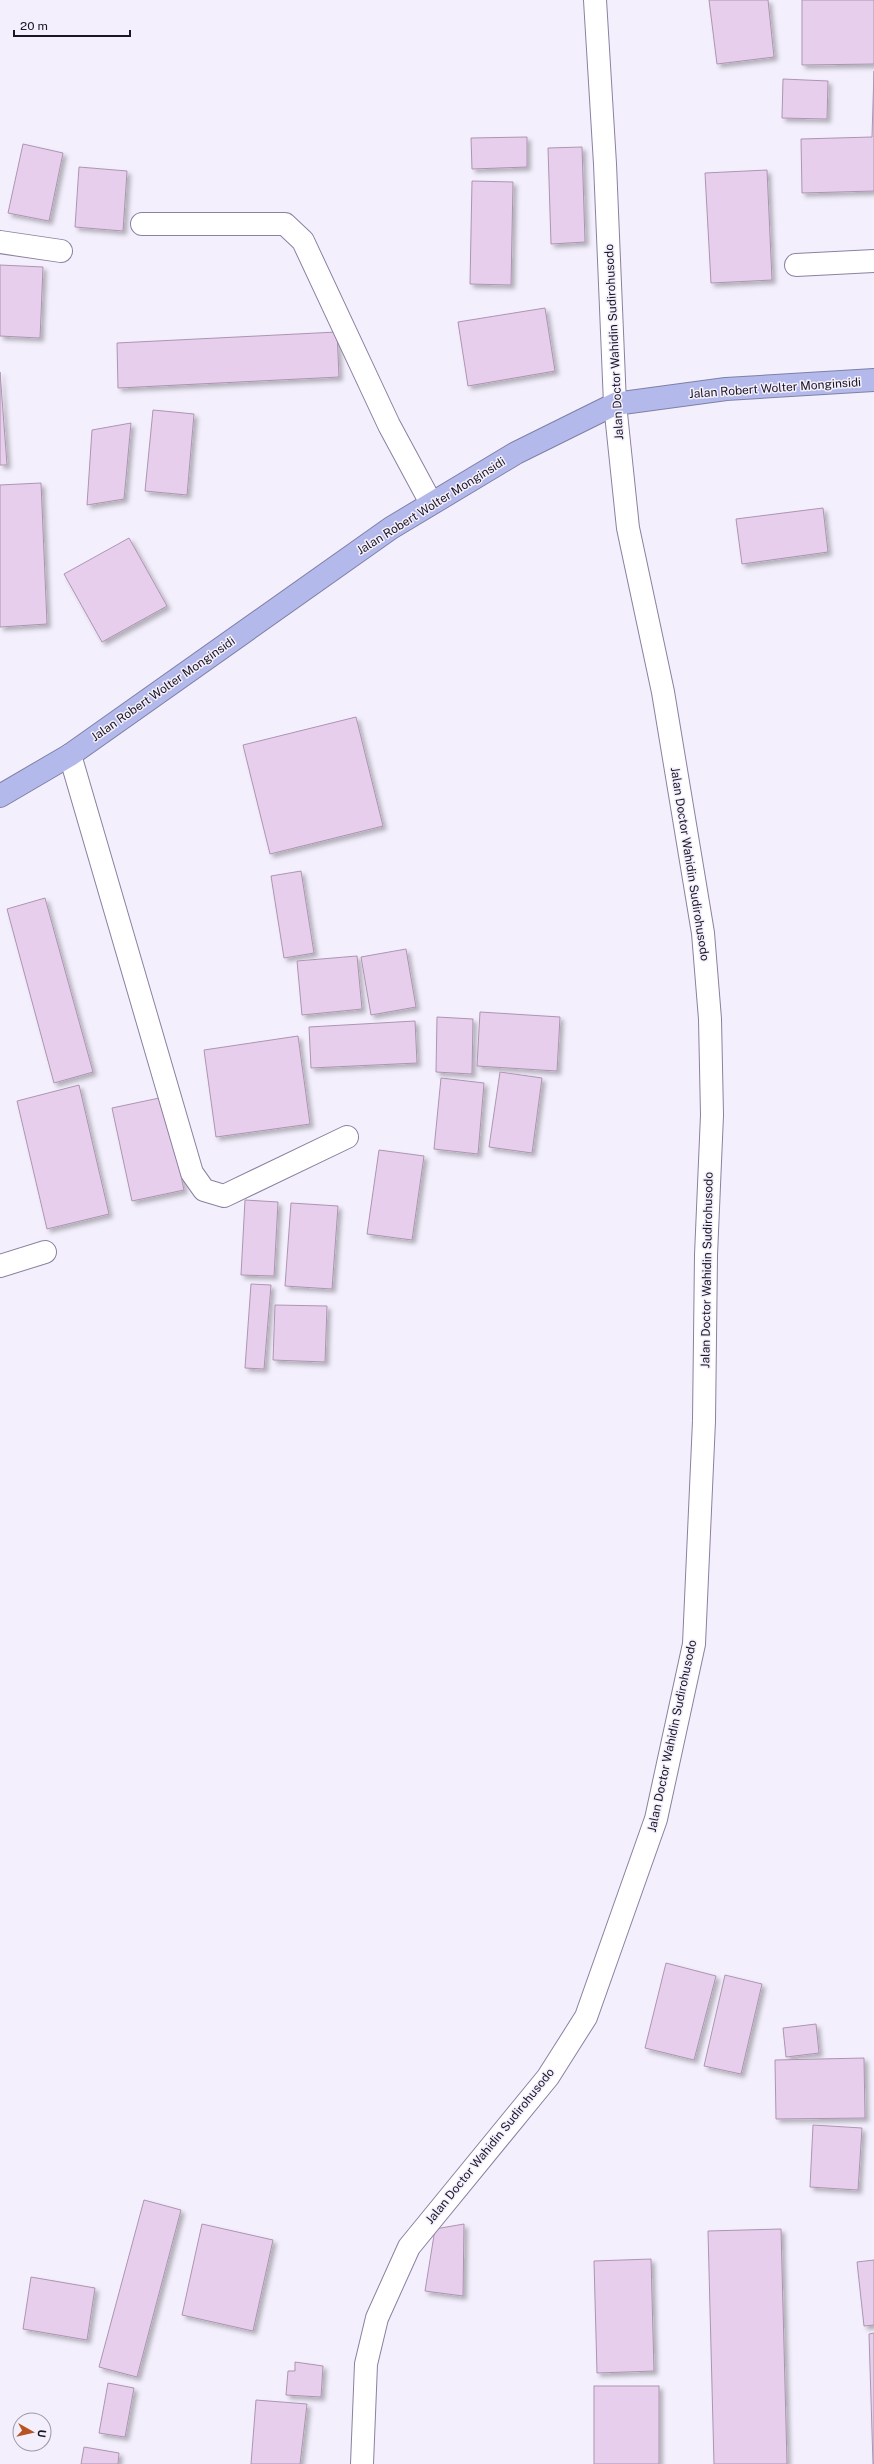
<svg xmlns="http://www.w3.org/2000/svg" width="874" height="2464" viewBox="0 0 874 2464" font-family="'Public Sans',sans-serif">
	<style>
		.building { fill: #e7ceec; stroke: #ad95b1; filter: url(#shadow) }
		.lines { fill: none; stroke-linecap: round; stroke-linejoin: round }
		.minor-casing { stroke: #8b80a0; stroke-width: 24 }
		.highway-casing { stroke: #7e80a5; stroke-width: 24 }
		.minor { stroke: #fff; stroke-width: 22 }
		.highway { stroke: #b4b9ec; stroke-width: 22 }
		.labels { text-anchor: middle; dominant-baseline: central; stroke-width: 3; stroke-linejoin: round; paint-order: stroke }
		.street-label { font-size: 12px; fill: #1b1622; stroke: #f4effd }
	</style>
	<defs>
		<filter id="shadow"><feDropShadow dx="3.5" dy="3.5" stdDeviation="2" flood-color="#0004"/></filter>
	</defs>
	<rect width="100%" height="100%" fill="#f4effd"/>
	<g class="building">
		<polygon points="709,0 768,0 774,57 717,64"/>
		<polygon points="802,0 874,0 874,64 802,65"/>
		<polygon points="874,71 874,191 802,193 801,139 872,137"/>
		<polygon points="783,79 828,81 827,119 782,118"/>
		<polygon points="527,137 527,167 472,169 471,138"/>
		<polygon points="23,144 63,153 49,221 8,213"/>
		<polygon points="582,147 585,242 551,244 548,148"/>
		<polygon points="79,167 127,171 123,231 75,227"/>
		<polygon points="767,170 772,280 711,283 705,173"/>
		<polygon points="472,181 513,182 511,285 470,284"/>
		<polygon points="0,265 43,267 40,338 0,336"/>
		<polygon points="545,308 555,371 468,386 458,322"/>
		<polygon points="337,332 339,377 118,388 117,343"/>
		<polygon points="0,372 7,465 0,465"/>
		<polygon points="153,410 194,414 187,495 145,491"/>
		<polygon points="131,423 124,499 87,505 92,430"/>
		<polygon points="41,483 47,624 0,627 0,485"/>
		<polygon points="823,508 828,552 742,564 736,519"/>
		<polygon points="129,538 167,606 102,642 64,574"/>
		<polygon points="356,717 383,826 270,854 243,745"/>
		<polygon points="301,871 314,953 284,958 271,876"/>
		<polygon points="45,898 93,1072 54,1083 7,909"/>
		<polygon points="406,949 416,1007 371,1015 361,957"/>
		<polygon points="357,956 362,1009 302,1015 297,961"/>
		<polygon points="480,1012 560,1017 557,1071 477,1066"/>
		<polygon points="437,1017 473,1019 472,1074 436,1072"/>
		<polygon points="415,1021 417,1063 311,1068 309,1027"/>
		<polygon points="298,1036 310,1124 216,1137 204,1050"/>
		<polygon points="500,1072 542,1078 532,1153 489,1147"/>
		<polygon points="441,1078 484,1083 478,1154 434,1149"/>
		<polygon points="79,1085 109,1214 47,1229 17,1101"/>
		<polygon points="164,1097 184,1190 132,1201 112,1108"/>
		<polygon points="379,1150 424,1156 412,1240 367,1234"/>
		<polygon points="245,1200 278,1202 274,1276 241,1275"/>
		<polygon points="291,1203 338,1206 332,1289 285,1286"/>
		<polygon points="251,1284 271,1285 264,1369 245,1368"/>
		<polygon points="275,1305 327,1306 325,1362 273,1360"/>
		<polygon points="666,1963 716,1976 694,2060 645,2048"/>
		<polygon points="725,1975 762,1984 741,2074 704,2066"/>
		<polygon points="816,2024 819,2053 786,2057 783,2028"/>
		<polygon points="864,2058 865,2118 776,2119 775,2060"/>
		<polygon points="813,2125 862,2128 858,2190 810,2187"/>
		<polygon points="144,2200 181,2210 137,2377 99,2367"/>
		<polygon points="202,2224 273,2240 253,2331 182,2315"/>
		<polygon points="464,2224 463,2296 425,2291 435,2229"/>
		<polygon points="781,2229 787,2464 714,2464 708,2231"/>
		<polygon points="651,2259 654,2371 597,2373 594,2261"/>
		<polygon points="874,2260 874,2325 864,2326 857,2262"/>
		<polygon points="31,2277 95,2288 87,2340 23,2329"/>
		<polygon points="874,2333 874,2464 873,2464 869,2334"/>
		<polygon points="295,2362 323,2366 321,2397 286,2395 288,2371 295,2371"/>
		<polygon points="108,2383 134,2388 125,2437 99,2433"/>
		<rect x="594" y="2386" width="65" height="78"/>
		<polygon points="256,2400 307,2404 300,2464 251,2464"/>
		<polygon points="84,2447 119,2453 118,2464 81,2464"/>
	</g>
	<g class="lines">
		<g class="minor-casing">
			<g id="minor">
				<polyline points="142,224 285,224 303,241 389,425 431,503"/>
				<polyline points="0,242 61,251"/>
				<polyline points="796,265 874,261"/>
				<polyline points="70,755 192,1173 204,1190 224,1196 347,1137"/>
				<polyline points="0,1266 45,1252"/>
				<polyline points="362,2464 366,2364 377,2318 409,2247 548,2077 586,2017 656,1819 694,1644 704,1421 706,1255 712,1115 710,1019 703,933 663,692 628,528 615,404 605,164 595,0"/>
			</g>
		</g>
		<g class="highway-casing">
			<polyline id="highway" points="0,796 70,755 391,528 516,453 615,404 726,389 874,380"/>
		</g>
		<use href="#minor" class="minor"/>
		<use href="#highway" class="highway"/>
	</g>
	<g class="labels">
		<g class="street-label">
			<text transform="translate(614 342) rotate(-93)">Jalan Doctor Wahidin Sudirohusodo</text>
			<text transform="translate(775 388) rotate(-4)">Jalan Robert Wolter Monginsidi</text>
			<text transform="translate(431 506) rotate(-32)">Jalan Robert Wolter Monginsidi</text>
			<text transform="translate(163 689) rotate(-35)">Jalan Robert Wolter Monginsidi</text>
			<text transform="translate(690 864) rotate(81)">Jalan Doctor Wahidin Sudirohusodo</text>
			<text transform="translate(707 1270) rotate(-89)">Jalan Doctor Wahidin Sudirohusodo</text>
			<text transform="translate(672 1736) rotate(-78)">Jalan Doctor Wahidin Sudirohusodo</text>
			<text transform="translate(490 2146) rotate(-51)">Jalan Doctor Wahidin Sudirohusodo</text>
		</g>
	</g>
	<g transform="translate(32 2432) rotate(98)"><circle r="19" fill="#f4effd" stroke="#9d98a5"/>
	<path d="M0-3L7 15L0 10L-7 15Z" fill="#b85324"/>
	<text y="-6" font-size="11" font-weight="bold" text-anchor="middle" fill="#1b1622">U</text>
	</g>
	<path d="M14 30v6h116v-6" fill="none" stroke="#1b1622" stroke-width="2"/>
	<text x="20" y="30" font-size="12" fill="#1b1622" stroke="#f4effd" stroke-width="3" paint-order="stroke">20 m</text>
</svg>
